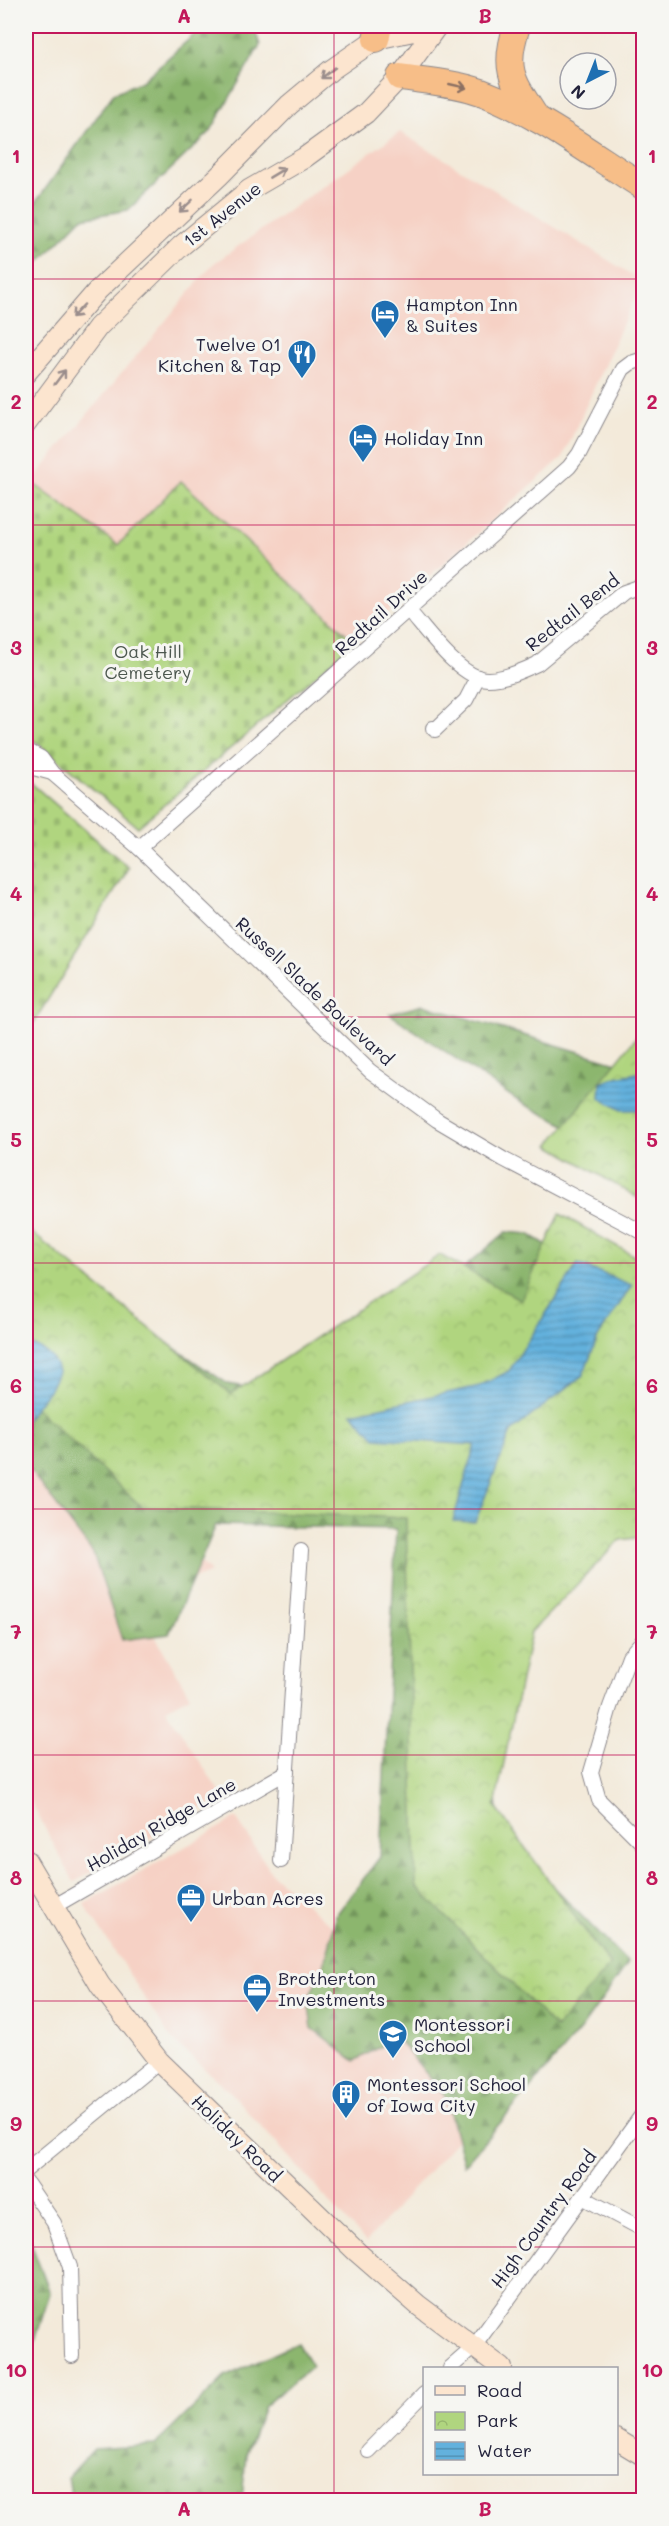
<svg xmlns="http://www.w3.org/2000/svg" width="669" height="2526" viewBox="0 0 669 2526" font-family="Mali,sans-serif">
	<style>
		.built { fill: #f6d1c5 }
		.forest { fill: url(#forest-firs); stroke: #576c54; stroke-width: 1.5 }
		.cemetery { fill: url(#cemetery-stones); stroke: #697c5d; stroke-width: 1.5 }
		.park { fill: url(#park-crowns); stroke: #697c5d; stroke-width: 1.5 }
		.water { fill: url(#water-rules); stroke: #426a8c; stroke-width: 1.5 }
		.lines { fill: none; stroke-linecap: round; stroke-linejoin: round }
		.street-casing { stroke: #8a868a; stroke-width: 16 }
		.secondary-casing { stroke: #8a868a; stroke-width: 22 }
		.highway-casing { stroke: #8a868a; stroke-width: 28 }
		.street { stroke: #fff; stroke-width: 14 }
		.secondary { stroke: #fce5cf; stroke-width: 20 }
		.highway { stroke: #f7be88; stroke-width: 26 }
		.oneway { stroke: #9a8d8c }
		.oneway2 { stroke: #8c7062 }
		.grid { fill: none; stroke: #c2185b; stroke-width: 1.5; stroke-opacity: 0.55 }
		.labels { text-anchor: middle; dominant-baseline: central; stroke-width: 6; stroke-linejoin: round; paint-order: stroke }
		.street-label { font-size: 18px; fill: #22223b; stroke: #f6f6f2 }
		.poi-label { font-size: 18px; fill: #22223b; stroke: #f6f6f2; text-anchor: start }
		.park-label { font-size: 18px; fill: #4d584f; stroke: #f6f6f2 }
		.neatline { fill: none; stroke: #c2185b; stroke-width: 2 }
		.grid-label { font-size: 20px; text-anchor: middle; font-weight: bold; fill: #c2185b }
	</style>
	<defs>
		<pattern id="forest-firs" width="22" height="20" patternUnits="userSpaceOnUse" patternTransform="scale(1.5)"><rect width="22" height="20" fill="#8cb66e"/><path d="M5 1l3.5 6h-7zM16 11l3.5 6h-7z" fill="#72945c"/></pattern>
		<pattern id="cemetery-stones" width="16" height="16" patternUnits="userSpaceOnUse" patternTransform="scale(1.5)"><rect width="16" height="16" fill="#b0d57f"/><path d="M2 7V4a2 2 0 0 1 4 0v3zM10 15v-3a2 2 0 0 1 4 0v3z" fill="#97b76f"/></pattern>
		<pattern id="park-crowns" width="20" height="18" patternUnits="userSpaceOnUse" patternTransform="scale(1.5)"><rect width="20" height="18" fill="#b0d57f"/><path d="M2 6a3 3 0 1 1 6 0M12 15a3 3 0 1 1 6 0" fill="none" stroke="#97b76f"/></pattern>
		<pattern id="water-rules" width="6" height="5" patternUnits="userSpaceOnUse" patternTransform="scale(1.5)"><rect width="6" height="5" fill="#63b1dd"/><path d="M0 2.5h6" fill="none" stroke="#5190b4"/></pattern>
	</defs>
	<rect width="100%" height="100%" fill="#f6f6f2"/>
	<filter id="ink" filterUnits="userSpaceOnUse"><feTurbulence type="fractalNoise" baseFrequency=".0167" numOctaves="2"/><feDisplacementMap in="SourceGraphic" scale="12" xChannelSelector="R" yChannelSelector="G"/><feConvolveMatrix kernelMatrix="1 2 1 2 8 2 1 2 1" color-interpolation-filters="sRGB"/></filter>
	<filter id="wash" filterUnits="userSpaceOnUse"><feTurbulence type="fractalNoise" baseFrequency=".008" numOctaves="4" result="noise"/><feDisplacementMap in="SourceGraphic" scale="24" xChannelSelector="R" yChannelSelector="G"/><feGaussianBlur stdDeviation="1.35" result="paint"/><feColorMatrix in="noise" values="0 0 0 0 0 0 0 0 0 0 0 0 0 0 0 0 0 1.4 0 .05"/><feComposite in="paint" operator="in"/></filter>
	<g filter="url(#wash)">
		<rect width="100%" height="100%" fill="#f3eada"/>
		<g class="built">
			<polygon points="400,132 642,281 563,457 355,642 182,481 118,545 31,482 213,264"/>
			<polygon points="26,1399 211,1572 135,1602 190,1696 166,1709 222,1796 74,1882 26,1793"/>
			<polygon points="236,1818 273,1875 360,1951 556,2028 366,2242 228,2090 171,2039 84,1904"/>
		</g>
		<g class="forest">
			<polygon points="204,26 251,26 254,27 260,45 210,132 128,210 82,218 30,271 26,268 26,216 114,93 142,81"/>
			<polygon points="423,1005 643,1071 588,1137 520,1102 390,1014"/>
			<polygon points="506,1232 529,1234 578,1264 613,1531 533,1617 493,1771 500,1833 628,1963 581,2029 464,2165 445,2096 396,2037 355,2061 312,2028 308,2000 327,1956 336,1915 380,1857 396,1529 216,1525 169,1634 122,1640 93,1553 26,1465 26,1419 38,1405 26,1239 58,1269 228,1384 261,1390 428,1298"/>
			<polygon points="26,2230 50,2293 33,2347 26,2352"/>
			<polygon points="298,2343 312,2366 264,2406 246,2455 242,2500 72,2500 68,2477 94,2449 155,2445 225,2377"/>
		</g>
		<g class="cemetery">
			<polygon points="181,481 355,642 138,827 38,743 26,737 26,490 31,482 118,545"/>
			<polygon points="26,781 32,784 129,868 26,1035"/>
		</g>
		<g class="park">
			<polygon points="643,1029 643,1201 549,1145"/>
			<polygon points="560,1214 643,1261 643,1537 620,1540 531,1632 495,1806 610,1965 556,2028 416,1886 406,1518 142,1507 26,1399 26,1228 231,1394 440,1255 521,1300"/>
		</g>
		<g class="water">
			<polygon points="643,1072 643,1110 621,1110 600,1098 601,1083 616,1077"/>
			<polygon points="578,1264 632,1285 598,1337 583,1375 511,1432 475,1522 453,1521 475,1445 375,1438 352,1413 480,1386 509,1371"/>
			<path d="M26,1343c15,5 29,12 32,29l-8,17 -24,30z"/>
		</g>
	</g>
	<g filter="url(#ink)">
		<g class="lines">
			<g class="street-casing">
				<g id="street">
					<path d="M409,611c17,19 52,69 79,68 16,0 34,-8 49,-15l87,-72 20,-7"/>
					<polyline points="433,728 435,730 466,700 478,677"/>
					<polyline points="26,750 41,758 52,773 139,848 370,1071 437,1120 503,1159 644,1233"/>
					<polyline points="26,766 52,773"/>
					<polyline points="139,848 569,467 579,454 623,369 631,363 644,359"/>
					<polyline points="644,1639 629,1656 610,1707 591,1772 599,1800 644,1845"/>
					<polyline points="281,1861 301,1551"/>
					<polyline points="53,1907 287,1772"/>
					<polyline points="26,2170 159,2061"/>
					<polyline points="26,2182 54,2223 70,2267 72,2356"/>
					<polyline points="582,2197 644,2230"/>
					<polyline points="450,2368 473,2348 644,2112"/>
					<polyline points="368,2451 424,2394"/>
				</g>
			</g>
			<g class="secondary-casing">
				<g id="secondary">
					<polyline points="26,373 98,290 219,176 289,105 331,70 376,39 437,26"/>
					<polyline points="26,424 98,327 181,246 249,190 304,158 366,113 400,77 437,26"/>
					<polyline points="26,1860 100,1985 159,2061 357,2252 418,2305 502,2368"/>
					<polyline points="616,2439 644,2456"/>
				</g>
			</g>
			<g class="highway-casing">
				<g id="highway">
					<path d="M517,26c-15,44 -4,56 20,93"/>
					<polyline points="376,39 379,26"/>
					<path d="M400,77c27,4 56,6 81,15 58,22 110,62 163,95"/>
				</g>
			</g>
			<use href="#street" class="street"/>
			<use href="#secondary" class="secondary"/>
			<use href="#highway" class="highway"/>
		</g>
		<defs><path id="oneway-shaft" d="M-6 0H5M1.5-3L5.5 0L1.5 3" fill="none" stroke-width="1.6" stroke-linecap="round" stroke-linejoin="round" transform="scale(1.5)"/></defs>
		<g class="oneway">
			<use href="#oneway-shaft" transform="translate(328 73) rotate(142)"/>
			<use href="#oneway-shaft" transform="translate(277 173) rotate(-31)"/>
			<use href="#oneway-shaft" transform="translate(186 206) rotate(137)"/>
			<use href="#oneway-shaft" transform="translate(78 311) rotate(133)"/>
			<use href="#oneway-shaft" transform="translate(60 377) rotate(-53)"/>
		</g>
		<use class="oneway2" href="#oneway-shaft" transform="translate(458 86) rotate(13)"/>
	</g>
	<path class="grid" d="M334,26v2474M26,279h618M26,525h618M26,771h618M26,1017h618M26,1263h618M26,1509h618M26,1755h618M26,2001h618M26,2247h618"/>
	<defs>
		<g id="hotel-pin" transform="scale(1.5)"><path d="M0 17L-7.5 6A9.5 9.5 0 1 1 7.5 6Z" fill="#1f6fb2" stroke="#f6f6f2"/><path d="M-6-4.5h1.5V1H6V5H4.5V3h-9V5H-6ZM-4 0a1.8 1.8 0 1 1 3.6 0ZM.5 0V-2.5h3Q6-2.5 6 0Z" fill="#fff"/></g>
		<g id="restaurant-pin" transform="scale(1.5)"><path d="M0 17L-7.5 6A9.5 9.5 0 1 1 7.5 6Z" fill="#1f6fb2" stroke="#f6f6f2"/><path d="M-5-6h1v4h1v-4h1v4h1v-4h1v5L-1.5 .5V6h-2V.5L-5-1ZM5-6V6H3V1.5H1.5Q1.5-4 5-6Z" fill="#fff"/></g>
		<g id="office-pin" transform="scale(1.5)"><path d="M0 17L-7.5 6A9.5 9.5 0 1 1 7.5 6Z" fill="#1f6fb2" stroke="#f6f6f2"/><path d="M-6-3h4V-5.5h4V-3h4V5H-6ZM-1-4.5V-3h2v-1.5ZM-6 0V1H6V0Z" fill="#fff"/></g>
		<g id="school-pin" transform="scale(1.5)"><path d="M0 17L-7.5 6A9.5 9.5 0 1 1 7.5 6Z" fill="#1f6fb2" stroke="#f6f6f2"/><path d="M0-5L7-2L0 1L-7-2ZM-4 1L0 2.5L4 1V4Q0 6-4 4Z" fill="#fff"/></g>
		<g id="building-pin" transform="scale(1.5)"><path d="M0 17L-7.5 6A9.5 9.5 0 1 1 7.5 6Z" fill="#1f6fb2" stroke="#f6f6f2"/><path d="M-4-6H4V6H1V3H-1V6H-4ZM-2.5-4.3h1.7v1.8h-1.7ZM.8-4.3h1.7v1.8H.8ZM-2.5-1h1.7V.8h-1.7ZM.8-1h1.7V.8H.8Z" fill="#fff"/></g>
	</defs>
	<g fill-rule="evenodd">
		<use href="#hotel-pin" x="385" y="314"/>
		<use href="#restaurant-pin" x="302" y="354"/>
		<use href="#hotel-pin" x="363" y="438"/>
		<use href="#office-pin" x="191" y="1898"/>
		<use href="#office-pin" x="257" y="1988"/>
		<use href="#school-pin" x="393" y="2034"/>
		<use href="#building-pin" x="346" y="2094"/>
	</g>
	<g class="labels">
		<g class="street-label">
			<text transform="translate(222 214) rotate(-38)">1st Avenue</text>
			<text transform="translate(381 612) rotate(-42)">Redtail Drive</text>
			<text transform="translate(572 612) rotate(-38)">Redtail Bend</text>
			<text transform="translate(315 991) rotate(43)">Russell Slade Boulevard</text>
			<text transform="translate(161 1824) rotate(-30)">Holiday Ridge Lane</text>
			<text transform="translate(237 2138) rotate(44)">Holiday Road</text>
			<text transform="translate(543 2219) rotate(-54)">High Country Road</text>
		</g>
		<g class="poi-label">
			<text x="406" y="304">Hampton Inn<tspan x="406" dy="21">&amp; Suites</tspan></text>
			<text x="281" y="344" text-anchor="end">Twelve 01<tspan x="281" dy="21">Kitchen &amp; Tap</tspan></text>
			<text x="384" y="438">Holiday Inn</text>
			<text x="212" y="1898">Urban Acres</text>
			<text x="278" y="1978">Brotherton<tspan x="278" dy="21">Investments</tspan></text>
			<text x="414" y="2024">Montessori<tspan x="414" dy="21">School</tspan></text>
			<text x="367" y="2084">Montessori School<tspan x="367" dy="21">of Iowa City</tspan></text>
		</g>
		<g class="park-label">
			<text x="148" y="651">Oak Hill<tspan x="148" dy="21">Cemetery</tspan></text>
		</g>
	</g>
	<rect width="669" height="2526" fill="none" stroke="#f6f6f2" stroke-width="66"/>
	<rect x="423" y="2367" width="195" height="108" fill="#f6f6f2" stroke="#a1a1a9" stroke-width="1.5"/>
	<rect x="435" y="2386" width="30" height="9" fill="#fce5cf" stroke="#a1a1a9" stroke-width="1.5"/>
	<text x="477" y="2397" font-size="18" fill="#22223b">Road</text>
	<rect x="435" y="2412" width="30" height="18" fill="url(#park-crowns)" stroke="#a1a1a9" stroke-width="1.5"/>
	<text x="477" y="2427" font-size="18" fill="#22223b">Park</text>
	<rect x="435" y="2442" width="30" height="18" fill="url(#water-rules)" stroke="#a1a1a9" stroke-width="1.5"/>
	<text x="477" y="2457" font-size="18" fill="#22223b">Water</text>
	<g transform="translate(588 81) rotate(222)"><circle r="28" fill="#f6f6f2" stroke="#a1a1a9" stroke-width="1.5"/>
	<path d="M0-4.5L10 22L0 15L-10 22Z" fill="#1f6fb2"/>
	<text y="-9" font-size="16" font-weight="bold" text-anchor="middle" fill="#22223b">N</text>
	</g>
	<rect x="33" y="33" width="603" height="2460" class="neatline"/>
	<g class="grid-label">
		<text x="184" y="23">A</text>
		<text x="485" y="23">B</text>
		<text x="16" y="163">1</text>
		<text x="652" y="163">1</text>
		<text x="16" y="409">2</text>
		<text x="652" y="409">2</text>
		<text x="16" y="655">3</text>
		<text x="652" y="655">3</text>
		<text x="16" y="901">4</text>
		<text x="652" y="901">4</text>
		<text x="16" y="1147">5</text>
		<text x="652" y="1147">5</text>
		<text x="16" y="1393">6</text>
		<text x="652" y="1393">6</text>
		<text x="16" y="1639">7</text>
		<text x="652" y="1639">7</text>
		<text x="16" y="1885">8</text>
		<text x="652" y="1885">8</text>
		<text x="16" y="2131">9</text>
		<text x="652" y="2131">9</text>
		<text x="16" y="2377">10</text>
		<text x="652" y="2377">10</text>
		<text x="184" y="2516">A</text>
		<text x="485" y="2516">B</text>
	</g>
</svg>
